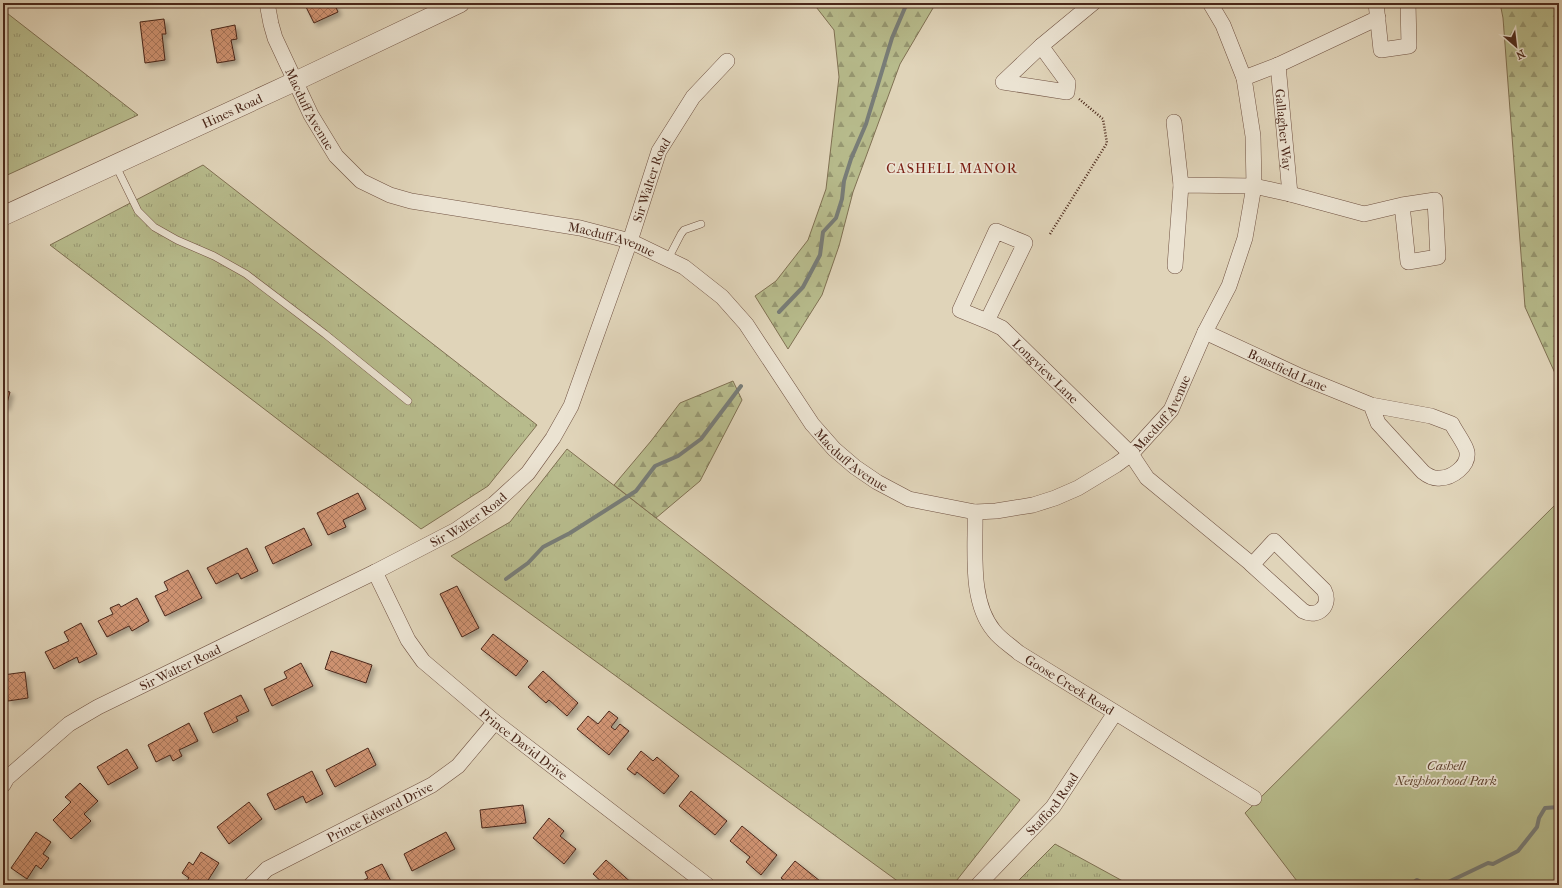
<svg xmlns="http://www.w3.org/2000/svg" width="1562" height="888" viewBox="0 0 1562 888" font-family="'IM FELL French Canon',serif">
	<style>
		.grass { fill: url(#grass-tufts); stroke: #807153 }
		.forest { fill: url(#forest-firs); stroke: #807153 }
		.green { fill: #b7bb8c; stroke: #807153 }
		.lines { fill: none; stroke-linecap: round; stroke-linejoin: round }
		.stream { stroke: #787d78; stroke-width: 4 }
		.building { fill: url(#building-cross-hatch); stroke: #4a271a; filter: url(#shadow) }
		.service-casing { stroke: #705242; stroke-width: 8 }
		.minor-casing { stroke: #705242; stroke-width: 16 }
		.tertiary-casing { stroke: #705242; stroke-width: 20 }
		.path { stroke: #4a271a; stroke-width: 2.5; stroke-dasharray: 1 2; stroke-linecap: butt }
		.service { stroke: #ebe3d2; stroke-width: 7 }
		.minor { stroke: #ebe3d2; stroke-width: 15 }
		.tertiary { stroke: #ebe3d2; stroke-width: 19 }
		.labels { text-anchor: middle; dominant-baseline: central; stroke-width: 3.5; stroke-linejoin: round; paint-order: stroke }
		.street-label { font-size: 13px; fill: #4a271a; stroke: #ebe3d2 }
		.park-label { font-size: 13px; font-style: italic; fill: #604531; stroke: #ebe3d2 }
		.neighbourhood-label { font-size: 14px; letter-spacing: 1px; fill: #7a1f14; stroke: #ebe3d2 }
	</style>
	<defs>
		<pattern id="grass-tufts" width="24" height="20" patternUnits="userSpaceOnUse"><rect width="24" height="20" fill="#b7bb8c"/><path d="M3 7l-1-3M5 7V3M7 7l1-3M15 17l-1-3M17 17v-4M19 17l1-3" fill="none" stroke="#979872"/></pattern>
		<pattern id="forest-firs" width="22" height="20" patternUnits="userSpaceOnUse"><rect width="22" height="20" fill="#b7bb8c"/><path d="M5 1l3.5 6h-7zM16 11l3.5 6h-7z" fill="#979872"/></pattern>
		<pattern id="building-cross-hatch" width="8" height="8" patternUnits="userSpaceOnUse"><rect width="8" height="8" fill="#cf9372"/><path d="M0 0l8 8M0 8l8-8" fill="none" stroke="#aa785d"/></pattern>
		<filter id="shadow"><feDropShadow dx="3.5" dy="3.5" stdDeviation="2" flood-color="#0004"/></filter>
	</defs>
	<rect width="100%" height="100%" fill="#e0d4b9"/>
	<filter id="stains"><feTurbulence type="fractalNoise" baseFrequency=".005" numOctaves="4"/><feColorMatrix values="0 0 0 0 .2 0 0 0 0 .09 0 0 0 0 .02 0 0 0 .5 -.17"/></filter>
	<radialGradient id="worn" r=".72"><stop offset=".6" stop-color="#630" stop-opacity="0"/><stop offset="1" stop-color="#630" stop-opacity=".3"/></radialGradient>
	<g class="grass">
		<polygon points="3,10 138,115 3,177"/>
		<polygon points="203,165 537,425 488,486 421,529 50,245"/>
		<polygon points="567,449 1020,800 953,885 903,885 451,556 510,522"/>
		<polygon points="1055,844 1130,885 1014,885"/>
	</g>
	<g class="forest">
		<polygon points="813,3 936,3 900,64 853,192 839,246 822,295 788,349 755,296 776,281 808,240 826,189 839,77 834,30"/>
		<polygon points="1500,3 1559,3 1559,382 1525,307 1503,18"/>
		<polygon points="733,381 742,400 700,481 656,518 614,485 651,441 680,403"/>
	</g>
	<polygon class="green" points="1559,501 1559,885 1300,885 1245,813"/>
	<g class="lines">
		<g class="stream">
			<polyline points="779,312 803,287 820,255 823,232 836,218 842,199 844,181 851,159 866,124 892,38 907,3"/>
			<polyline points="506,579 528,563 543,547 570,533 636,491 655,466 678,456 701,439 741,386"/>
			<polyline points="1410,885 1417,880 1427,885"/>
			<polyline points="1442,885 1488,863 1493,864 1518,851 1537,827 1539,818 1545,808 1559,807"/>
		</g>
	</g>
	<g class="building">
		<polygon points="304,3 334,3 338,12 314,23"/>
		<polygon points="164,19 166,34 162,34 165,60 145,63 140,22"/>
		<polygon points="235,25 237,39 231,40 235,60 217,63 211,30"/>
		<polygon points="3,390 10,392 6,407 3,406"/>
		<polygon points="358,493 366,509 343,520 346,527 328,535 317,513"/>
		<polygon points="304,528 312,545 273,564 265,547"/>
		<polygon points="247,548 258,571 241,579 238,573 216,584 207,568"/>
		<polygon points="188,570 202,598 165,616 155,596 168,590 164,582"/>
		<polygon points="457,586 479,628 462,637 440,594"/>
		<polygon points="137,598 149,621 132,631 129,626 107,637 98,621 113,614 110,608 119,604 121,607"/>
		<polygon points="81,623 97,654 79,663 77,657 54,669 45,652 69,641 64,632"/>
		<polygon points="493,634 528,661 516,676 481,649"/>
		<polygon points="331,651 372,665 366,683 325,669"/>
		<polygon points="301,663 313,686 272,706 264,689 287,678 284,672"/>
		<polygon points="543,671 578,703 567,716 549,700 546,703 528,687"/>
		<polygon points="25,672 28,698 8,701 7,692 3,693 3,675"/>
		<polygon points="241,695 249,711 236,717 238,721 213,733 204,713"/>
		<polygon points="609,711 618,718 611,727 615,730 620,724 629,731 609,755 577,729 588,716 598,724"/>
		<polygon points="189,723 198,741 179,750 182,756 173,761 170,755 156,762 148,745"/>
		<polygon points="368,748 376,765 335,787 326,770"/>
		<polygon points="127,749 138,768 108,785 97,767"/>
		<polygon points="641,751 653,761 657,757 679,776 664,794 637,772 635,775 627,769"/>
		<polygon points="312,771 323,794 306,803 303,796 275,810 267,794"/>
		<polygon points="80,783 98,801 84,814 91,821 71,839 53,820 71,802 65,797"/>
		<polygon points="691,791 727,821 715,835 679,806"/>
		<polygon points="249,802 262,819 229,844 217,827"/>
		<polygon points="523,805 526,823 482,828 480,810"/>
		<polygon points="549,818 564,831 560,836 576,849 564,864 533,838"/>
		<polygon points="742,826 777,855 761,875 746,862 750,857 730,841"/>
		<polygon points="36,832 51,842 43,854 49,858 41,869 36,865 27,879 11,868"/>
		<polygon points="446,832 455,849 412,871 404,854"/>
		<polygon points="201,852 219,863 205,885 184,885 189,878 182,873 189,862 193,865"/>
		<polygon points="606,860 634,885 605,885 593,874"/>
		<polygon points="795,861 825,885 790,885 781,878"/>
		<polygon points="382,864 393,885 355,885 368,878 365,872"/>
	</g>
	<g class="lines">
		<g class="service-casing">
			<g id="service">
				<polyline points="115,164 138,211 154,227 177,240 214,256 246,274 325,334 408,401"/>
				<polyline points="668,259 681,234 684,230 701,224"/>
			</g>
		</g>
		<g class="minor-casing">
			<g id="minor">
				<path id="s1" d="M267,3l4,21 4,14 36,77 25,41 25,25 29,14 21,6 169,27 50,13 54,26 38,30 24,27 66,100 22,25 21,18 22,15 32,17 66,13 21,-1 37,-6 22,-7 23,-10 38,-23 15,-11 40,-44 34,-78 24,-46 16,-48 9,-52 -1,-50 -9,-58 -21,-53 -13,-22"/>
				<polyline points="1376,3 1381,50 1409,46 1408,3"/>
				<polygon points="1041,46 1068,83 1067,92 1003,82"/>
				<polyline points="1041,46 1093,3"/>
				<path id="s2" d="M1278,65l12,129"/>
				<polyline points="1244,78 1278,65 1378,18"/>
				<polyline points="1174,122 1181,185"/>
				<polyline points="1175,266 1181,185 1254,186 1290,194 1364,214 1402,205 1435,200 1438,257 1408,262 1402,205"/>
				<path id="s3" d="M987,321l-27,-11 36,-79 29,12 -38,78 15,7 129,126 16,24 102,84 3,3 51,46c15,8 29,-6 21,-21l-50,-49 -22,24"/>
				<path id="s4" d="M1205,332l97,45 69,28 60,11 21,8c3,7 14,21 15,28 2,14 -15,26 -27,26 -6,1 -12,-2 -17,-6l-45,-49 -7,-18"/>
				<path id="s5" d="M975,512c1,38 -6,89 19,119 6,8 17,15 25,22l235,145"/>
				<path id="s6" d="M375,572l33,68 15,21 72,61 212,163"/>
				<path id="s7" d="M3,785l4,-7 62,-54 29,-17 277,-135 81,-42 38,-26 34,-31 25,-35 18,-32 59,-165 29,-90 34,-54 34,-36"/>
				<path id="s8" d="M251,885l16,-16 165,-84 26,-19 37,-44"/>
				<path id="s9" d="M978,885l75,-78 62,-94"/>
			</g>
		</g>
		<g class="tertiary-casing">
			<g id="tertiary">
				<path id="s10" d="M3,216l293,-135 164,-78"/>
			</g>
		</g>
		<polyline class="path" points="1050,234 1107,143 1103,119 1079,99"/>
		<use href="#service" class="service"/>
		<use href="#minor" class="minor"/>
		<use href="#tertiary" class="tertiary"/>
	</g>
	<g class="labels">
		<g class="street-label">
			<text stroke="none"><textPath href="#s1" startOffset="115">Macduff Avenue</textPath></text>
			<text stroke="none"><textPath href="#s10" startOffset="252">Hines Road</textPath></text>
			<text stroke="none"><textPath href="#s2" startOffset="65">Gallagher Way</textPath></text>
			<text stroke="none"><textPath href="#s7" startOffset="935">Sir Walter Road</textPath></text>
			<text stroke="none"><textPath href="#s1" startOffset="463">Macduff Avenue</textPath></text>
			<text stroke="none"><textPath href="#s4" startOffset="91">Boastfield Lane</textPath></text>
			<text stroke="none"><textPath href="#s3" startOffset="312">Longview Lane</textPath></text>
			<text stroke="none"><textPath href="#s1" startOffset="1158">Macduff Avenue</textPath></text>
			<text stroke="none"><textPath href="#s1" startOffset="799">Macduff Avenue</textPath></text>
			<text stroke="none"><textPath href="#s7" startOffset="539">Sir Walter Road</textPath></text>
			<text stroke="none"><textPath href="#s7" startOffset="215">Sir Walter Road</textPath></text>
			<text stroke="none"><textPath href="#s5" startOffset="216">Goose Creek Road</textPath></text>
			<text stroke="none"><textPath href="#s6" startOffset="232">Prince David Drive</textPath></text>
			<text stroke="none"><textPath href="#s9" startOffset="110">Stafford Road</textPath></text>
			<text stroke="none"><textPath href="#s8" startOffset="149">Prince Edward Drive</textPath></text>
		</g>
		<g class="park-label">
			<text x="1446" y="765">Cashell<tspan x="1446" dy="15">Neighborhood Park</tspan></text>
		</g>
		<g class="neighbourhood-label">
			<text x="952" y="168">CASHELL MANOR</text>
		</g>
	</g>
	<rect width="1562" height="888" fill="none" stroke="#e0d4b9" stroke-width="16"/>
	<rect x="4" y="4" width="1554" height="880" fill="none" stroke="#4a271a" stroke-width="2"/>
	<rect x="8" y="8" width="1546" height="872" fill="none" stroke="#4a271a"/>
	<g transform="translate(1516 46) rotate(152)" stroke="#ebe3d2" stroke-width="3" paint-order="stroke">
	<path d="M0-3L7 15L0 10L-7 15Z" fill="#4a271a"/>
	<text y="-6" font-size="11" font-weight="bold" text-anchor="middle" fill="#4a271a">N</text>
	</g>
	<rect width="100%" height="100%" filter="url(#stains)"/>
	<rect width="100%" height="100%" fill="url(#worn)"/>
</svg>
